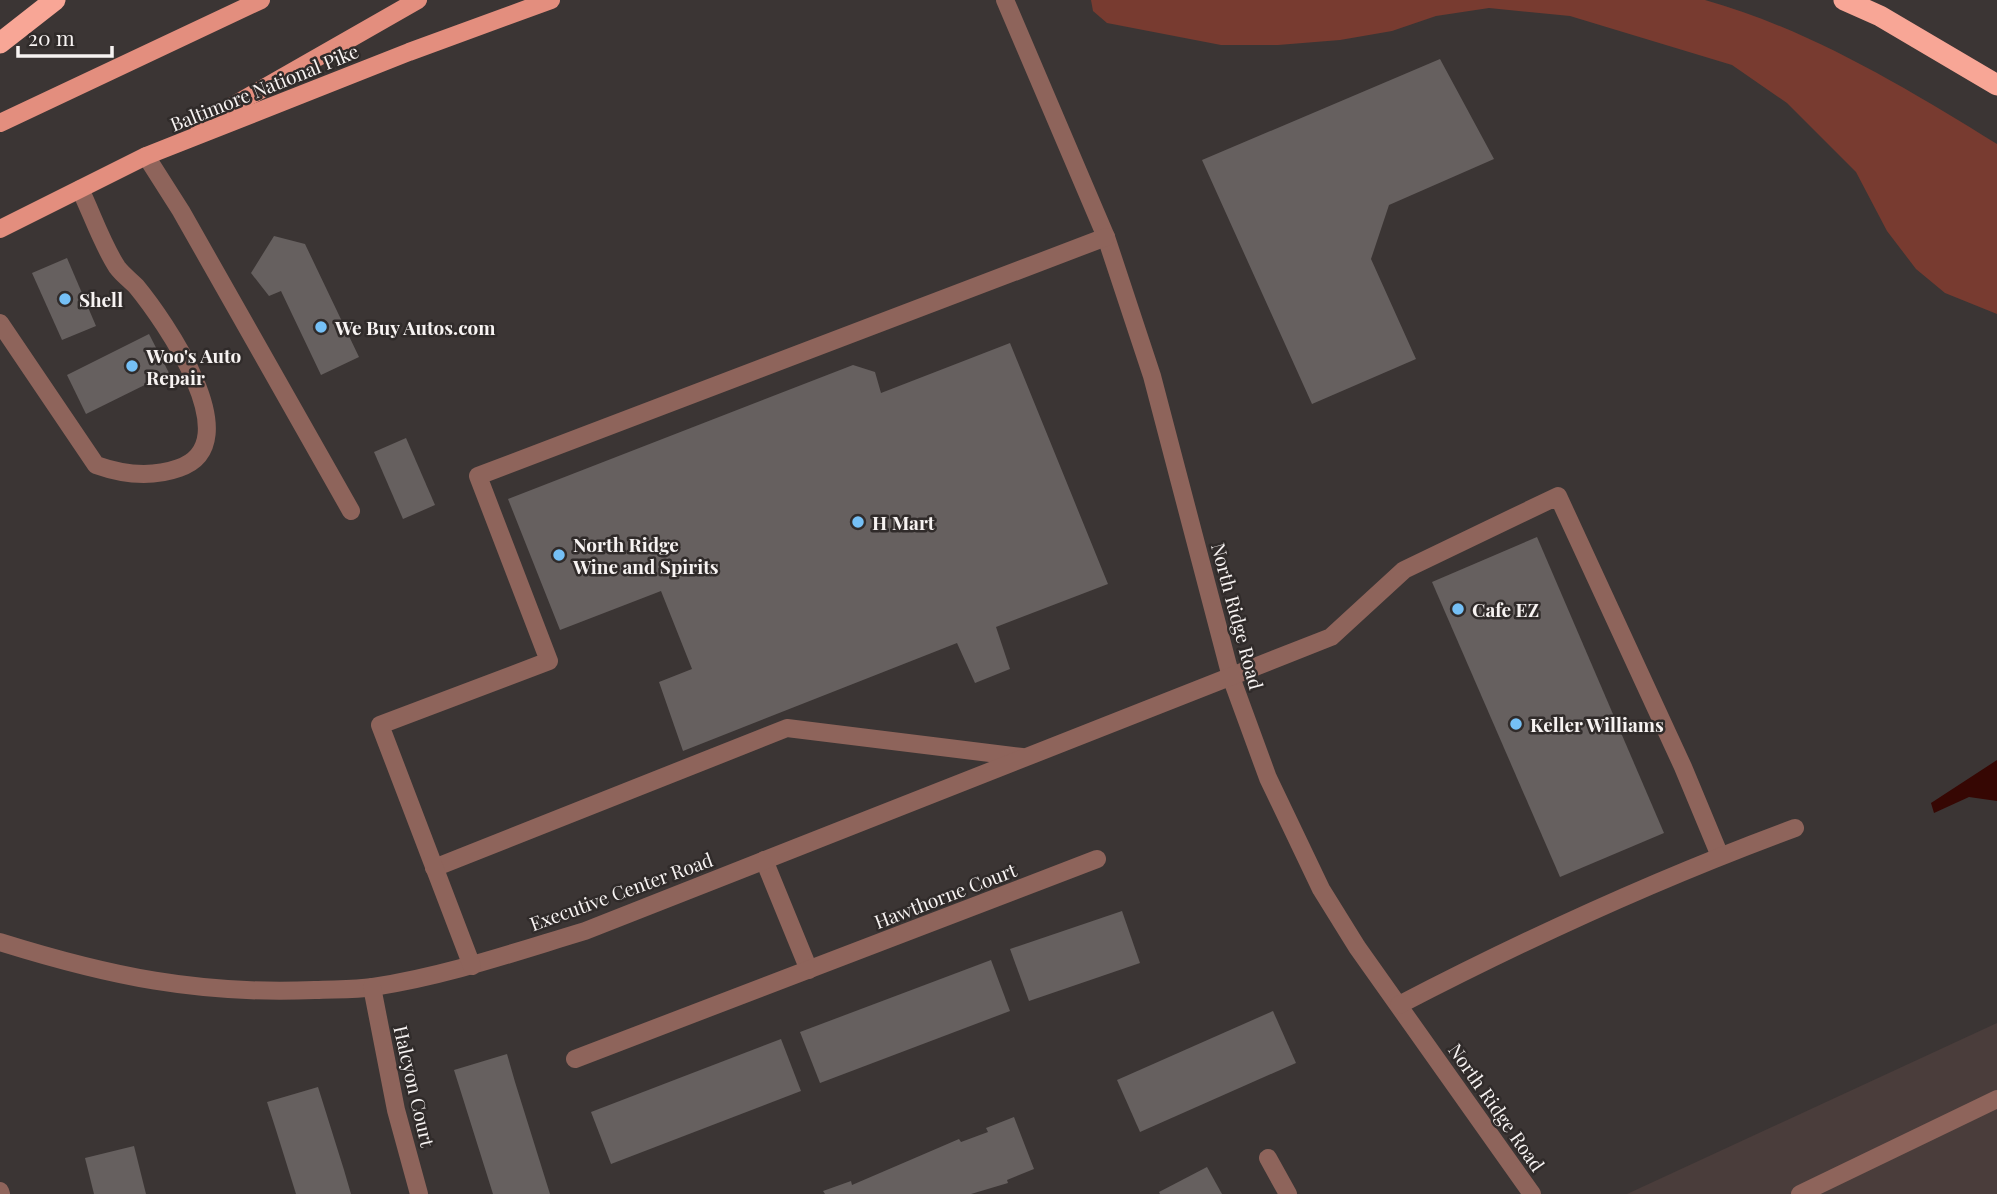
<svg xmlns="http://www.w3.org/2000/svg" width="1997" height="1194" viewBox="0 0 1997 1194" font-family="'Playfair Display',serif">
	<style>
		.built { fill: #4a3d3b }
		.green { fill: #783b30 }
		.water { fill: #360703 }
		.building { fill: #66605f }
		.lines { fill: none; stroke-linecap: round; stroke-linejoin: round }
		.minor { stroke: #8e645b; stroke-width: 18 }
		.major { stroke: #e38e7e; stroke-width: 18 }
		.highway { stroke: #f8a696; stroke-width: 21 }
		.poi-dot { fill: #75c0f6; stroke: #302b2a; stroke-width: 2.5 }
		.labels { text-anchor: middle; dominant-baseline: central; stroke-width: 5; stroke-linejoin: round; paint-order: stroke }
		.street-label { font-size: 19px; fill: #f7f3f2; stroke: #302b2a }
		.poi-label { font-size: 19px; font-weight: bold; fill: #f7f3f2; stroke: #302b2a; text-anchor: start }
	</style>
	<rect width="100%" height="100%" fill="#3b3534"/>
	<polygon class="built" points="1997,1023 1997,1194 1627,1194"/>
	<path class="green" d="M1091,0h614c104,29 201,88 292,144v170l-52,-21 -29,-24 -29,-38 -31,-59 -69,-69 -55,-38 -162,-49 -81,-8 -53,8 -44,15 -52,9 -62,5h-57l-114,-22 -14,-12z"/>
	<polygon class="water" points="1997,760 1997,801 1969,797 1934,813 1931,803"/>
	<g class="building">
		<polygon points="1440,59 1494,159 1389,205 1371,259 1416,359 1312,404 1202,160"/>
		<polygon points="274,236 305,244 359,357 321,375 281,291 269,296 251,273"/>
		<polygon points="67,258 96,326 62,340 32,273"/>
		<polygon points="149,334 169,373 86,414 67,375"/>
		<polygon points="1010,343 1108,584 996,627 1010,669 975,683 957,643 683,751 659,682 692,669 661,591 560,630 508,499 853,365 875,372 881,393"/>
		<polygon points="406,438 435,505 403,519 374,452"/>
		<polygon points="1537,537 1664,833 1560,877 1432,582"/>
		<polygon points="1122,911 1140,963 1029,1001 1010,949"/>
		<polygon points="991,960 1010,1011 820,1083 800,1032"/>
		<polygon points="1273,1011 1296,1063 1140,1132 1117,1080"/>
		<polygon points="781,1039 801,1091 611,1164 591,1112"/>
		<polygon points="507,1054 515,1082 550,1194 493,1194 454,1070"/>
		<polygon points="318,1087 344,1170 351,1194 296,1194 276,1130 267,1102"/>
		<polygon points="1014,1117 1034,1169 1007,1180 1008,1183 971,1194 825,1194 823,1191 851,1181 852,1185 959,1139 961,1142 988,1132 986,1128"/>
		<polygon points="134,1146 146,1194 94,1194 85,1158"/>
		<polygon points="1207,1167 1222,1194 1160,1194 1159,1192"/>
	</g>
	<g class="lines">
		<g class="minor">
			<polyline points="1005,0 1106,237 1152,376 1231,677 1268,778 1321,889 1357,947 1532,1194"/>
			<polyline points="146,156 181,211 351,511"/>
			<path d="M0,323l96,142c28,10 55,13 83,3 72,-24 -15,-148 -43,-182 -6,-6 -14,-12 -19,-19 -15,-23 -25,-53 -37,-78"/>
			<polyline points="764,860 809,970"/>
			<polyline points="434,868 787,728 1022,757"/>
			<path d="M0,942c109,34 199,53 315,48 19,-1 39,0 58,-3 73,-11 142,-35 212,-56l746,-294 73,-67 154,-74 125,271 37,89"/>
			<polyline points="472,966 380,725 549,661 478,476 1106,237"/>
			<polyline points="372,987 396,1110 419,1194"/>
			<path d="M1399,1005c129,-67 260,-127 396,-177"/>
			<polyline points="575,1059 1097,859"/>
			<polyline points="1268,1158 1288,1194"/>
			<polyline points="0,1191 1,1194"/>
			<polyline points="1800,1194 1997,1099"/>
		</g>
		<g class="major">
			<polyline points="0,123 261,0"/>
			<polyline points="199,125 418,0"/>
			<polyline points="0,229 146,156 409,52 551,0"/>
		</g>
		<g class="highway">
			<polyline points="1844,0 1880,16 1997,85"/>
			<polyline points="0,43 55,0"/>
		</g>
	</g>
	<g class="poi-dot">
		<circle cx="65" cy="299" r="7"/>
		<circle cx="321" cy="327" r="7"/>
		<circle cx="132" cy="366" r="7"/>
		<circle cx="858" cy="522" r="7"/>
		<circle cx="559" cy="555" r="7"/>
		<circle cx="1458" cy="609" r="7"/>
		<circle cx="1516" cy="724" r="7"/>
	</g>
	<g class="labels">
		<g class="street-label">
			<text transform="translate(264 87) rotate(-22)">Baltimore National Pike</text>
			<text transform="translate(1238 616) rotate(75)">North Ridge Road</text>
			<text transform="translate(621 891) rotate(-20)">Executive Center Road</text>
			<text transform="translate(945 895) rotate(-21)">Hawthorne Court</text>
			<text transform="translate(415 1086) rotate(77)">Halcyon Court</text>
			<text transform="translate(1497 1107) rotate(55)">North Ridge Road</text>
		</g>
		<g class="poi-label">
			<text x="79" y="299">Shell</text>
			<text x="335" y="327">We Buy Autos.com</text>
			<text x="146" y="355">Woo's Auto<tspan x="146" dy="22">Repair</tspan></text>
			<text x="872" y="522">H Mart</text>
			<text x="573" y="544">North Ridge<tspan x="573" dy="22">Wine and Spirits</tspan></text>
			<text x="1472" y="609">Cafe EZ</text>
			<text x="1530" y="724">Keller Williams</text>
		</g>
	</g>
	<path d="M18 46v10h94v-10" fill="none" stroke="#f7f3f2" stroke-width="3.5"/>
	<text x="28" y="46" font-size="21" fill="#f7f3f2" stroke="#302b2a" stroke-width="5" paint-order="stroke">20 m</text>
</svg>
